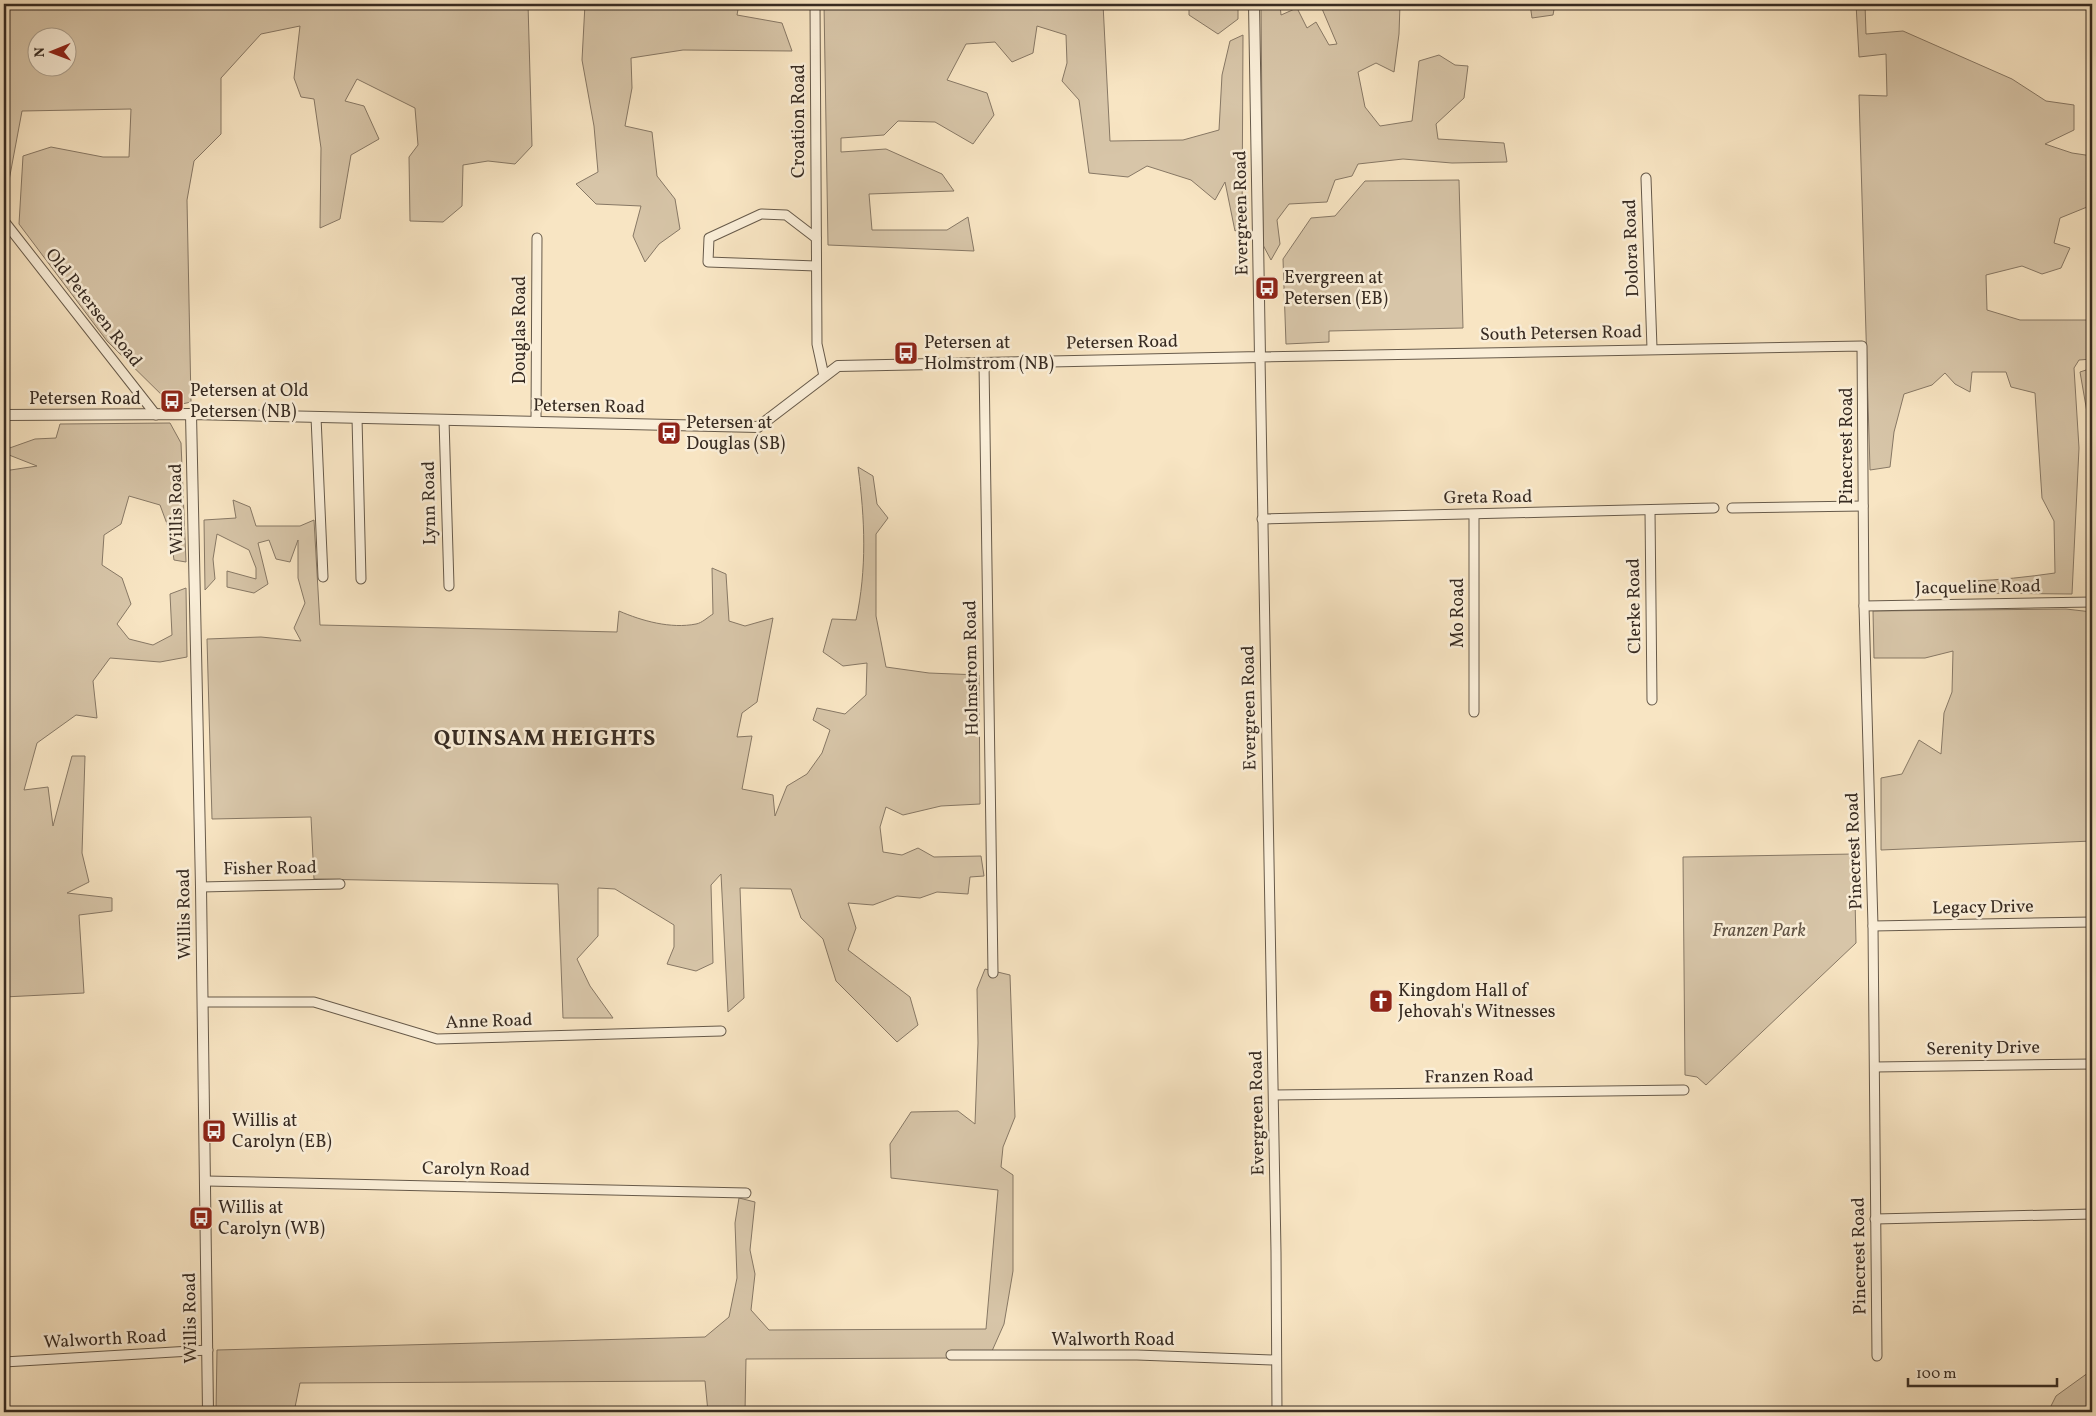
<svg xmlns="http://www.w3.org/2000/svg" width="2096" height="1416" viewBox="0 0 2096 1416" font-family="Vollkorn,serif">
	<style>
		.green { fill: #d7c5a8; stroke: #877865; fill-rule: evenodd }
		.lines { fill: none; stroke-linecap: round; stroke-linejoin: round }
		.minor-casing { stroke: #675a4a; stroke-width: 11 }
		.tertiary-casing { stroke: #675a4a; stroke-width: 12 }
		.minor { stroke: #faeed8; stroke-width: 9 }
		.tertiary { stroke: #faeed8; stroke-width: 10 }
		.labels { text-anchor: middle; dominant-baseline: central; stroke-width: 5; stroke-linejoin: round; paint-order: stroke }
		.street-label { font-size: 18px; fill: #372b22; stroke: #faeed8 }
		.poi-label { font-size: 18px; fill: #372b22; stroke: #faeed8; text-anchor: start }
		.park-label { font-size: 18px; font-style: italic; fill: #5f5244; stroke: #faeed8 }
		.district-label { font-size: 22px; font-weight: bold; letter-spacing: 1px; fill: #372b22; stroke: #faeed8 }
	</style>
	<rect width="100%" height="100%" fill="#f8e5c3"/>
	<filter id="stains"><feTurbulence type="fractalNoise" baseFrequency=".004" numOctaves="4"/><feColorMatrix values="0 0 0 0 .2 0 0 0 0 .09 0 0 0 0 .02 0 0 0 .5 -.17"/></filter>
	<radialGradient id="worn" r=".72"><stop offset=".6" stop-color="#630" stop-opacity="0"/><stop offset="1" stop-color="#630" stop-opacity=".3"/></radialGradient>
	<g class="green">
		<path d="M4,4h524l4,142 -17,18 -27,-3 -25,4 -1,41 -19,16 -33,-1 -1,-64 9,-12 -3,-37 -58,-29 -12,22 19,5 15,33 -28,16 -11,64 -20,9 1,-80 -7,-49 -13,-2 -7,-19 6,-52 -39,8 -40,44v56l-27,27 -7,39 4,202 -18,4 -66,-65 -88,-117 4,-68 28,-9 52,10h26l2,-48 -109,2 -17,91zM38,38h30v30h-30z"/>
		<polygon points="585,4 739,4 737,15 782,23 792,51 683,50 631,58 632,88 625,126 652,132 657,176 675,199 680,229 659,244 645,262 633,236 641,206 596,204 576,184 598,172 594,126 582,60"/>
		<polygon points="824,4 1103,4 1110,141 1183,140 1219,130 1222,75 1230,41 1243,35 1242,227 1235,231 1225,182 1215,200 1191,180 1147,166 1128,177 1089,173 1079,100 1062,81 1067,63 1066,35 1037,26 1033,53 1012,62 995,42 966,44 947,80 987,93 994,115 973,144 935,122 898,121 884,135 841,138 841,152 886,149 942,174 954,191 869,194 872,230 947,230 968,217 974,251 828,245"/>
		<polygon points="1189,4 1238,4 1238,19 1218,34 1189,15"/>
		<polygon points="1261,4 1280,4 1281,15 1297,8 1307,28 1316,22 1329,45 1337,44 1320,4 1400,4 1399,34 1394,72 1376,63 1358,72 1365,107 1380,126 1412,121 1419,61 1439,55 1455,65 1468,66 1464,98 1436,124 1438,139 1504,143 1507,162 1452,163 1403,159 1358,164 1352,176 1335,180 1327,202 1289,204 1277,220 1280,244 1271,260 1263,245"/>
		<polygon points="1530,4 1555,4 1553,15 1532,18"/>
		<path d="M1856,4h9l1,30 37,-3 109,48 34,22 28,4v25l-29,14 27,9 20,3v49l-32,13 -6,25 16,5 -9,20 -19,6 -20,-8 -36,9 1,35 33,10h72v39l-13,1 -5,8 5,80 -7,146 -102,-1 2,-12c28,-1 55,-4 83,-8l-1,-52 -12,-23 -7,-105 -24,-6 -5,-15h-34l-2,20 -15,-8 -10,-11 -13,12 -28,9 -10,38 -4,35 -20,3 -11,-375 28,1 -1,-42 -27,3z"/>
		<polygon points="1459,180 1463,328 1329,331 1329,342 1286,344 1283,259 1311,218 1335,216 1365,181"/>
		<polygon points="2092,368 2092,441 2080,372"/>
		<polygon points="170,423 181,443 186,562 174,560 170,532 160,505 129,496 121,524 104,535 102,565 122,578 131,604 117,624 129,639 153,645 172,635 170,594 186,588 187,657 160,662 110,658 93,681 97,718 76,715 37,743 24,790 48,787 53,826 72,756 85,756 82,853 89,882 67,893 112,898 112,911 79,915 84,993 4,997 4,471 37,466 4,453 4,450 35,439 56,438 60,424"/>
		<path d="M858,467l15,9 4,28 11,14 -12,16v82l10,51 43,6 50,2 1,129 -39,2 -38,9 -17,-8 -6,20 3,25 19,3 16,-7 16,9 47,-1 3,20 -14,1 -2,17 -31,-2 -17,6 -23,-2 -24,9 -25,-2 8,25 -8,22 62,47 8,28 -21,17 -61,-61 -13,-42 -22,-21 -10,-29 -51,-1 4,110 -16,14 -7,-138 -10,11 2,78 -17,8 -29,-7 7,-17v-22l-59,-36 -17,-1v48l-21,23 13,27 23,32h-50l-5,-134 -244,-5 -3,-62 -99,2 -5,-180 54,-2 40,4 -7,-13 11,-25 -7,-25v-38l-8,22 -14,-3 -7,-19 -11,3 10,41 -14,9 -27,-6v-16l29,8v-11l-7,-18 -32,-16 -4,25 2,20 -10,11 -1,-70 32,-2 -3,-18 17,7 6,19h44l14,-6 6,105 297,7 2,-21c23,10 52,18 77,13 6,-1 12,-7 17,-10l-1,-46 14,6 3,47 16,5 28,-8 -16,84 -15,11 -5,24 15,-1 -10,53 31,6 2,21 12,-30 20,-12 15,-21 8,-23 -17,-10 4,-12 28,6 21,-19 1,-32 -24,3 -20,-14 9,-33 24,1c11,-51 9,-101 2,-153z"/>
		<polygon points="2066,609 2092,612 2092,841 1881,850 1881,778 1902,774 1919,740 1941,754 1944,713 1952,692 1953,651 1925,658 1874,658 1873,611"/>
		<polygon points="1854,854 1856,943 1706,1085 1697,1077 1685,1075 1683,857"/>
		<polygon points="985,969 1010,975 1015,1117 1003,1147 1001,1167 1013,1175 1013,1271 1004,1324 992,1351 955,1358 746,1359 745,1412 708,1412 705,1381 300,1383 294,1412 216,1412 217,1350 705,1337 729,1317 737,1278 735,1223 739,1198 755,1202 750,1250 755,1274 751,1310 769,1330 986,1329 998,1190 891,1178 890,1144 911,1112 958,1111 975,1124 978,1043 977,989"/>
		<polygon points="2092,1370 2092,1412 2048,1412 2056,1396"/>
	</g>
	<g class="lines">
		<g class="minor-casing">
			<g id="minor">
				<polyline points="815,4 817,344 824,376"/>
				<polyline points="1646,178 1652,348"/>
				<polyline points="4,221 156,415"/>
				<polyline points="816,238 786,215 761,214 709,238 708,262 816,266"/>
				<polyline points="984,363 993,973"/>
				<polyline points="316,417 323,577"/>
				<polyline points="357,418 361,579"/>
				<polyline points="444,420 449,586"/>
				<polyline points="536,422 537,238"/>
				<polyline points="1732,508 1863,506"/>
				<polyline points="1650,511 1652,700"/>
				<polyline points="1262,519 1714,508"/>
				<polyline points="1864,606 2092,602"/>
				<polyline points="1474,712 1474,515"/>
				<polyline points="201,887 340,884"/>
				<polyline points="1873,926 2092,922"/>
				<polyline points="203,1002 314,1002 437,1039 721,1031"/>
				<polyline points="1875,1067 2092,1064"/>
				<polyline points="1274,1095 1684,1090"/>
				<polyline points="206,1181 746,1193"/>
				<polyline points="1875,1219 2092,1214"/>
				<polyline points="951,1355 1137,1355 1275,1360"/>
				<polyline points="4,1362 208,1350"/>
				<polyline points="1277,1412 1276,1252 1260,357 1862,346 1864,606 1873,926 1877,1356"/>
			</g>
		</g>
		<g class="tertiary-casing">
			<g id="tertiary">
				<polyline points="191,414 201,887 208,1412"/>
				<polyline points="4,415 191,414 758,427 838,366 1260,357 1254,4"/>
			</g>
		</g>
		<use href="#minor" class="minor"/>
		<use href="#tertiary" class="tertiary"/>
	</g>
	<defs>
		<g id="bus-square" transform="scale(1.25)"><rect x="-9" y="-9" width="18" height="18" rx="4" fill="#8f2418" stroke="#faeed8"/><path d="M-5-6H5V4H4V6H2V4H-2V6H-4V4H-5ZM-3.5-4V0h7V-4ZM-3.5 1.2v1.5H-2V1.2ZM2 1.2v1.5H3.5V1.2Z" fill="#fff"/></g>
		<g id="church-square" transform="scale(1.25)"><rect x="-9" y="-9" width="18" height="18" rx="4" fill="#8f2418" stroke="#faeed8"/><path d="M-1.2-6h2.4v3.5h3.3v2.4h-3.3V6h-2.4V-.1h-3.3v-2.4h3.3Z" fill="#fff"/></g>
	</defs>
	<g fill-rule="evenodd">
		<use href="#bus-square" x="1267" y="288"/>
		<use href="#bus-square" x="906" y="353"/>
		<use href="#bus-square" x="172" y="401"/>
		<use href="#bus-square" x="669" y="433"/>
		<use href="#church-square" x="1381" y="1001"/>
		<use href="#bus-square" x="214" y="1131"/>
		<use href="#bus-square" x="201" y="1218"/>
	</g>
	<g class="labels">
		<g class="street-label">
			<text transform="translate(799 121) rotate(-90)">Croation Road</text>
			<text transform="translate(1242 213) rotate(-91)">Evergreen Road</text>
			<text transform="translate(1632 248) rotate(-92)">Dolora Road</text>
			<text transform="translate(93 308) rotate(52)">Old Petersen Road</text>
			<text transform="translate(520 330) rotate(-90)">Douglas Road</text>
			<text transform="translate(1561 334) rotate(-1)">South Petersen Road</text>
			<text transform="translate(1122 343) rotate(-1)">Petersen Road</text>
			<text x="85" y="399">Petersen Road</text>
			<text transform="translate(589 407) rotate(1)">Petersen Road</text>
			<text transform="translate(1847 446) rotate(-90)">Pinecrest Road</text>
			<text transform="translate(1488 498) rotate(-1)">Greta Road</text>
			<text transform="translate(430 503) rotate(-91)">Lynn Road</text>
			<text transform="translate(177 509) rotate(-91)">Willis Road</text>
			<text transform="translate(1978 588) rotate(-1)">Jacqueline Road</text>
			<text transform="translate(1635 606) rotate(-91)">Clerke Road</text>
			<text transform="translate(1458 613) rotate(-90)">Mo Road</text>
			<text transform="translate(972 668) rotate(-91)">Holmstrom Road</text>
			<text transform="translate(1250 708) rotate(-91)">Evergreen Road</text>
			<text transform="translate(1855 851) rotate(-92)">Pinecrest Road</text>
			<text transform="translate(270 869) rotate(-1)">Fisher Road</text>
			<text transform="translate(1983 908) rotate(-1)">Legacy Drive</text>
			<text transform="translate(185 914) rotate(-91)">Willis Road</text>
			<text transform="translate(489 1022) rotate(-2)">Anne Road</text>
			<text transform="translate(1983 1049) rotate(-1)">Serenity Drive</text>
			<text transform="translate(1479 1077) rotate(-1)">Franzen Road</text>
			<text transform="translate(1258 1113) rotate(-91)">Evergreen Road</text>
			<text transform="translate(476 1170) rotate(1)">Carolyn Road</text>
			<text transform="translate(1860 1256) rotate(-91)">Pinecrest Road</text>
			<text transform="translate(191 1318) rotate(-91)">Willis Road</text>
			<text transform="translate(105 1340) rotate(-3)">Walworth Road</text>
			<text x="1113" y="1340">Walworth Road</text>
		</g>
		<g class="poi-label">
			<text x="1284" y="278">Evergreen at<tspan x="1284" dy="21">Petersen (EB)</tspan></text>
			<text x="924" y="343">Petersen at<tspan x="924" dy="21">Holmstrom (NB)</tspan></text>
			<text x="190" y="391">Petersen at Old<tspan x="190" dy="21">Petersen (NB)</tspan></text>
			<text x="686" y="423">Petersen at<tspan x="686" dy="21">Douglas (SB)</tspan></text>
			<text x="1398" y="991">Kingdom Hall of<tspan x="1398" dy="21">Jehovah's Witnesses</tspan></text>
			<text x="232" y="1121">Willis at<tspan x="232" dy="21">Carolyn (EB)</tspan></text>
			<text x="218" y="1208">Willis at<tspan x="218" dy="21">Carolyn (WB)</tspan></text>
		</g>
		<g class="park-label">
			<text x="1759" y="931">Franzen Park</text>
		</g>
		<g class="district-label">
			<text x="545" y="739">QUINSAM HEIGHTS</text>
		</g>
	</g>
	<rect width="2096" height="1416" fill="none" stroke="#f8e5c3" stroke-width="20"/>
	<rect x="5" y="5" width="2086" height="1406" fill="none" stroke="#372b22" stroke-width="2.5"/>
	<rect x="10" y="10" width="2076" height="1396" fill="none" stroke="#372b22"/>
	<g transform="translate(52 52) rotate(269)"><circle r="24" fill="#faeed8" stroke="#aca08f"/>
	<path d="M0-4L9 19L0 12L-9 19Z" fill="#8f2418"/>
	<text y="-8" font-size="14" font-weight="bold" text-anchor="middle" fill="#372b22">N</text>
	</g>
	<path d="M1908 1378v8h149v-8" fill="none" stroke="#372b22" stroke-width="2.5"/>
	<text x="1916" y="1378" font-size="15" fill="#372b22" stroke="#faeed8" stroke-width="4" paint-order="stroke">100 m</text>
	<rect width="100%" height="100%" filter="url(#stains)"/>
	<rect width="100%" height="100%" fill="url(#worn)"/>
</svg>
